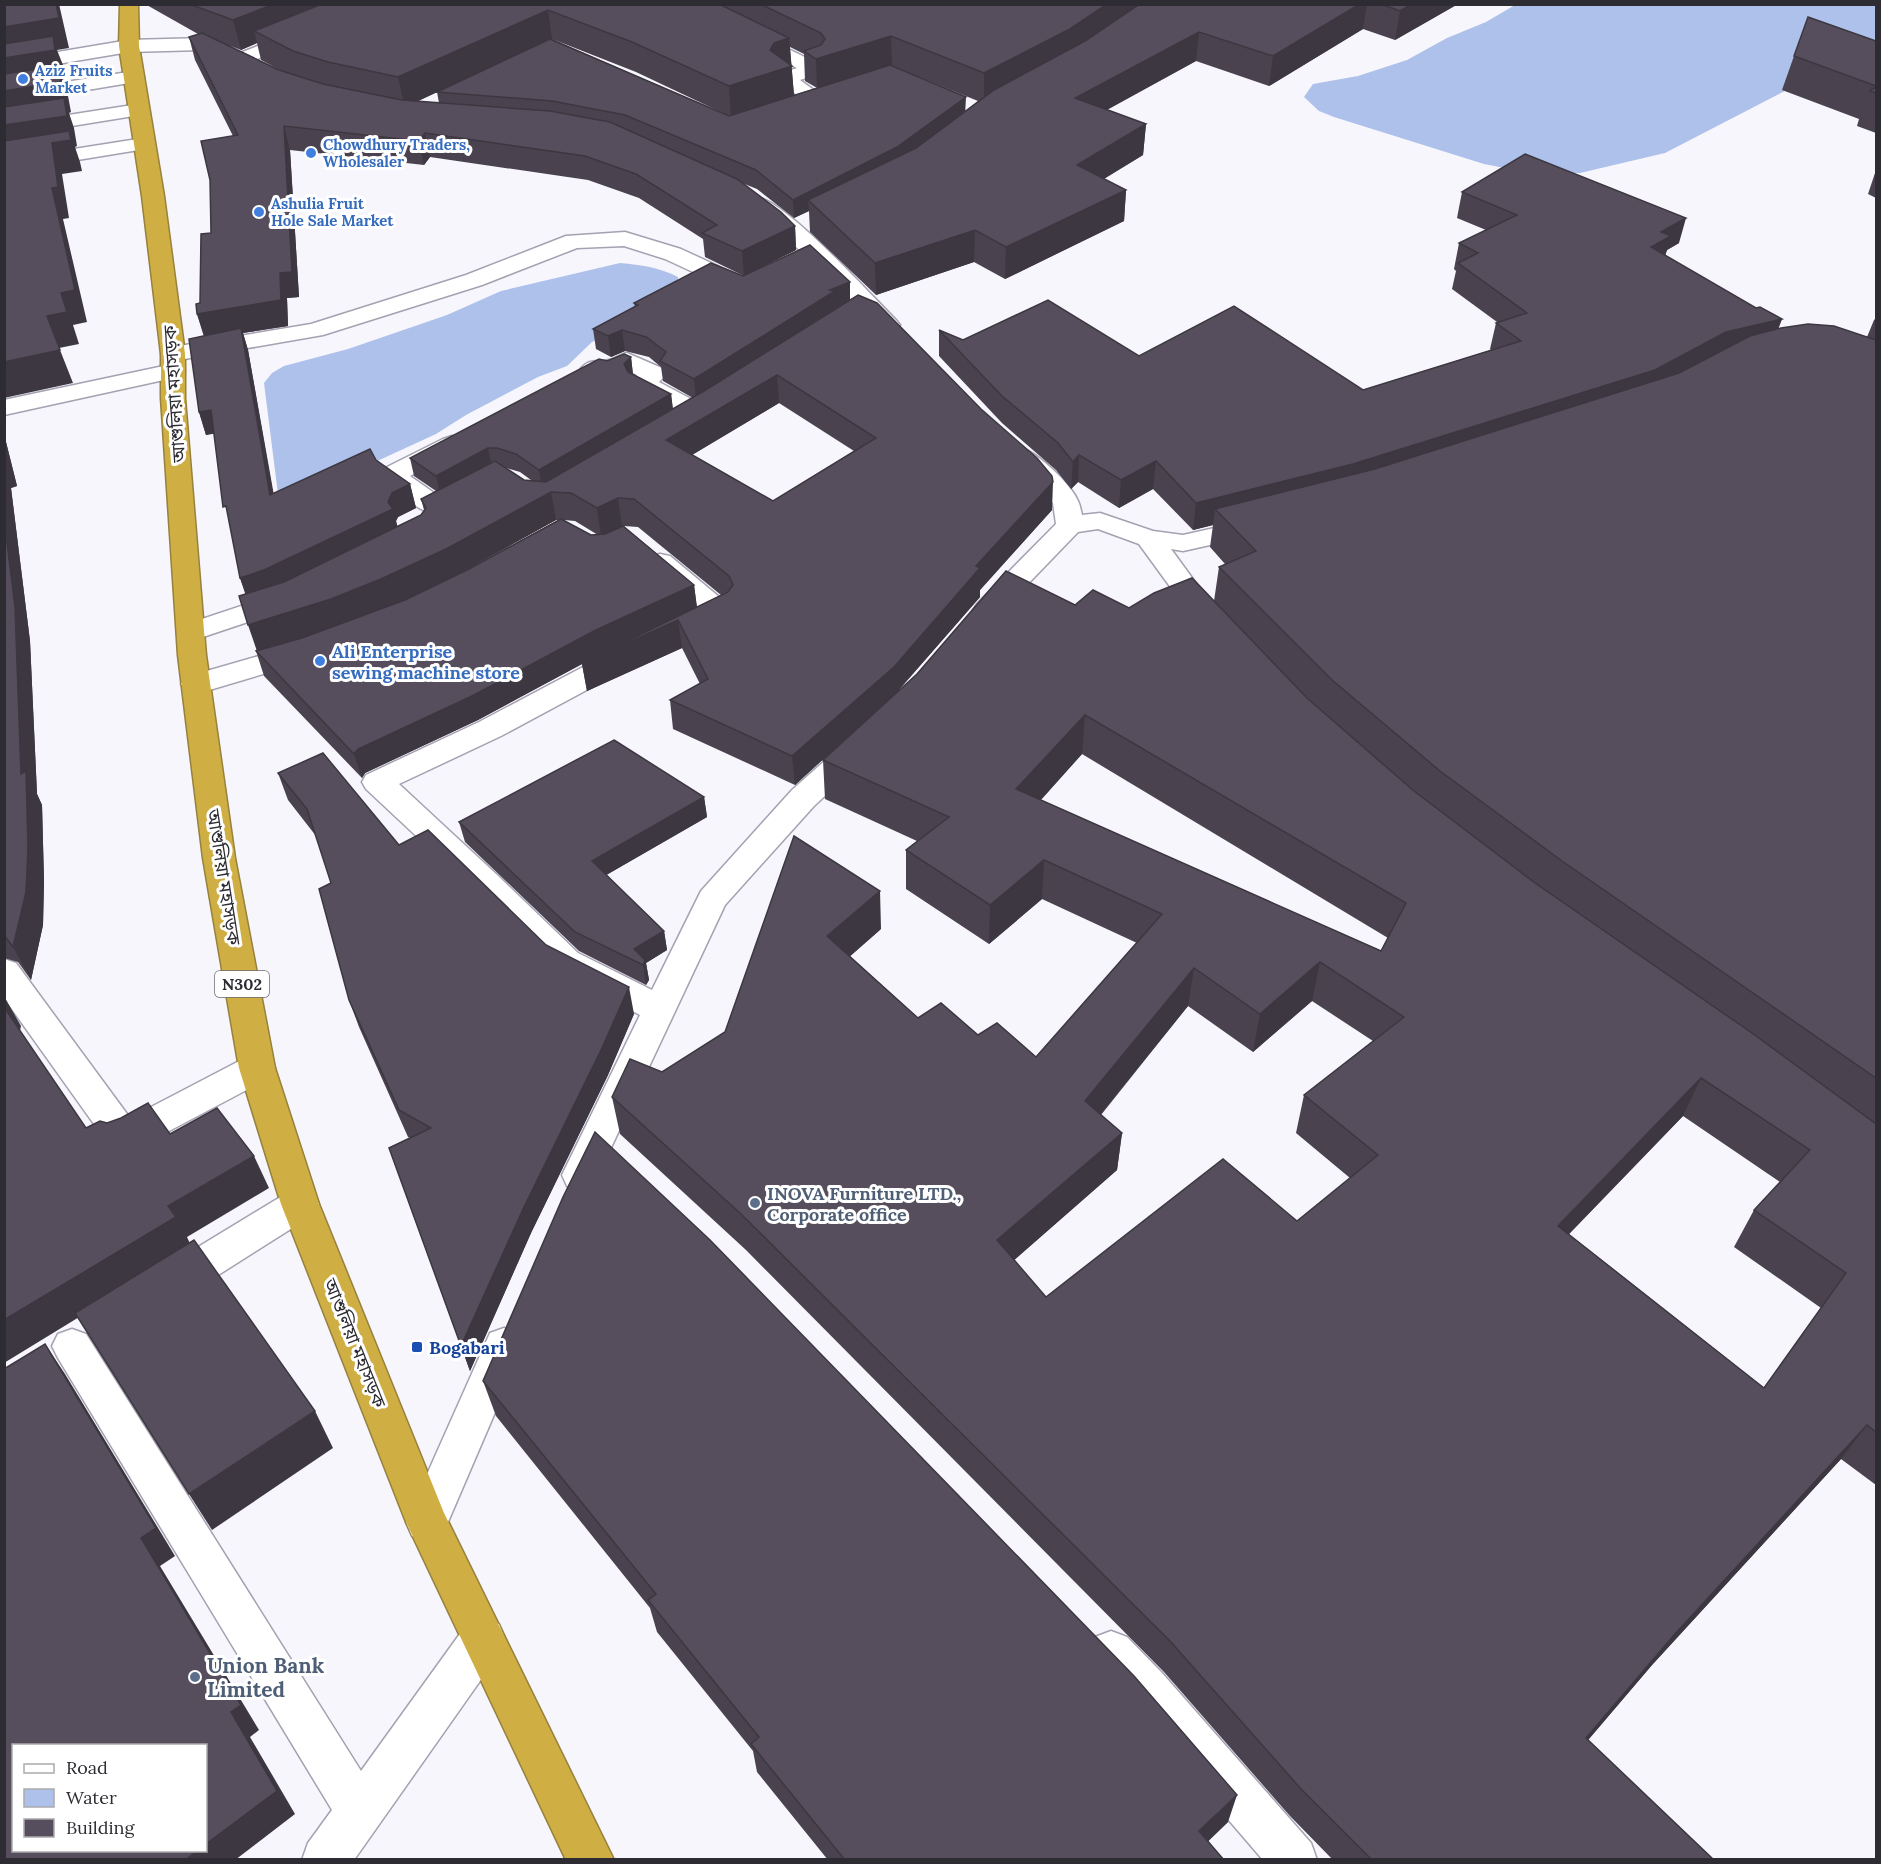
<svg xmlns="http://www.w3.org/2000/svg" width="1881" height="1864" viewBox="0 0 1881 1864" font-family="Lora,'Noto Sans Bengali',serif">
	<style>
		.water { fill: #adc1eb }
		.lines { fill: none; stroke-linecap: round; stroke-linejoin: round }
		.minor-casing { stroke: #a4a1b1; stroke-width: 3 }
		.highway-casing { stroke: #96813e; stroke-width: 3 }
		.minor { fill: #fff; fill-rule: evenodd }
		.highway { fill: #cfaf44; fill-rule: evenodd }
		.wall { fill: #4a434f; fill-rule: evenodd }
		.shaded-wall { fill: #3c3740 }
		.building { fill: #564e5c; stroke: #3c3740; stroke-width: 1.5; fill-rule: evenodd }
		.shop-dot { fill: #3f7fe0; stroke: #fff; stroke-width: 2 }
		.service-dot { fill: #5c6f8a; stroke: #fff; stroke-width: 2 }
		.transit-dot { fill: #1a4fb4; stroke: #fff; stroke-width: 2 }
		.labels { text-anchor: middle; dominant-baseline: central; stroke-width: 6; stroke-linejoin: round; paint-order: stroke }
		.far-shop-label { font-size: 15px; font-weight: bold; fill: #366cbe; stroke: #fff; text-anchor: start }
		.shield { fill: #fff; stroke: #6c6b70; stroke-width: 1.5 }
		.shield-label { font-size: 16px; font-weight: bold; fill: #2d2c33 }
		.street-label { font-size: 18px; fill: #2d2c33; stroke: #fff }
		.shop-label { font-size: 18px; font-weight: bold; fill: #366cbe; stroke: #fff; text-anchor: start }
		.service-label { font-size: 18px; font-weight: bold; fill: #4e5e75; stroke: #fff; text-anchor: start }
		.transit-label { font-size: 18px; font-weight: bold; fill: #164399; stroke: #fff; text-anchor: start }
		.near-service-label { font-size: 21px; font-weight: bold; fill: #4e5e75; stroke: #fff; text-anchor: start }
	</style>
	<rect width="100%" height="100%" fill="#f7f6fd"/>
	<g class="water">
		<polygon points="1515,5 1876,5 1876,53 1802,82 1665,153 1580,173 1525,172 1484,164 1334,117 1319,111 1304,97 1313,84 1358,76 1407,60 1447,38 1486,22"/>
		<path d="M620,263c22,2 38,4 58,14v10l-46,34 -40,21 -25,24 -29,11 -72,38 -30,19 -74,34 -83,34 -15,-119 8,-10 12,-7 64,-17 99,-34 54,-24z"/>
	</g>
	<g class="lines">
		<g class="minor-casing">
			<g id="minor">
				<polygon points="363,4 390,4 388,8 239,66 202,50 129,52 4,73 4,61 129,40 205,38 240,53"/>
				<polygon points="671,4 696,4 821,65 824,69 821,73 800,80 826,99 823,103 809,103 774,79 777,75 797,68 673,8"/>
				<polygon points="134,71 141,73 144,77 141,81 4,104 4,92"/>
				<polygon points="139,104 146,106 149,110 146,114 4,137 4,125"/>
				<polygon points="144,138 151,140 154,144 151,148 4,172 4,160"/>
				<path d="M760,198c30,8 110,96 136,122l4,5 -4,5 -8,2 -8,-2 -96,-95 -32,-25 -3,-5 3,-5z"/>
				<polygon points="625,232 681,249 750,281 754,286 750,291 742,293 734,291 665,259 624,246 577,248 482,285 323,335 173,361 164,359 161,354 164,349 173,347 311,324 466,275 566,236"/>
				<path d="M627,353l37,16 3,5 -8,8 47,25 3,5 -3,5 -9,2 -9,-2 -56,-29 -3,-5 8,-8 -10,-5c-13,7 -30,10 -45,6l-3,-5c10,-14 18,-8 30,-11 6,-1 12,-6 18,-7z"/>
				<polygon points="173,364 182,366 185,371 182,376 4,415 4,400"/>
				<path d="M452,436l9,3 4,5 -4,5 -51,27 37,26 4,6 -4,6c-23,5 -46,-20 -64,-33l-4,-6 4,-6 60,-30z"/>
				<path d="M1021,448c17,5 50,36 57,53 2,4 3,10 4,14l18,-2 53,18 30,4 72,-16 9,2 4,6 -4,6 -81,18 -12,-2 51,70 -4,6 -10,3 -10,-3 -59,-81 -41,-15 -20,3 -81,84 -10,3 -10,-3 -4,-6 4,-6 79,-80 -3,-21 -45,-47 4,-5z"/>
				<path d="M660,554l10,2 60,50 4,6c-9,14 -35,22 -51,18l-4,-6 4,-6 17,-8 -50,-42 -4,-6 4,-6z"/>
				<polygon points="286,591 296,594 300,600 296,606 191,641 181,638 177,632 181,626"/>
				<polygon points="304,643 314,645 318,652 314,659 196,694 186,691 181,684 186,677"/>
				<polygon points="625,648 635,650 639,657 635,664 501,736 399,784 496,874 578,953 652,990 701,891 792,790 847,741 858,738 869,741 873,748 869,755 814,806 725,905 593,1186 580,1190 567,1186 562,1175 640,1015 554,971 474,890 366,789 362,782 366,775 479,722 615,650"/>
				<polygon points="4,959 16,963 130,1118 245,1058 257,1054 269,1058 275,1068 269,1078 137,1148 124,1153 111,1148 4,998"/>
				<polygon points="300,1188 313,1193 319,1204 313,1215 185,1296 171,1301 157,1296 152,1284 157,1272 287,1193"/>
				<polygon points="504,1328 518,1333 524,1345 442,1536 427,1542 412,1536 406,1522 412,1508 490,1333"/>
				<polygon points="72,1329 86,1334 361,1771 467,1624 483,1617 499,1624 505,1639 499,1654 354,1860 302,1860 308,1843 332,1810 58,1358 52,1346 58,1334"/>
				<polygon points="1111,1631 1127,1637 1162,1673 1311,1843 1317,1860 1263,1860 1130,1705 1095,1669 1089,1653 1095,1637"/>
			</g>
		</g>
		<g class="highway-casing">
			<polygon id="highway" points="120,4 138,4 139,46 164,196 185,354 185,398 206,655 235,858 275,1068 319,1204 444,1513 614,1860 566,1860 406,1522 281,1204 239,1068 203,858 178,655 161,398 161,354 142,196 119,46"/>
		</g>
		<use href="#minor" class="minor"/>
		<use href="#highway" class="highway"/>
	</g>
	<g class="wall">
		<path d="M145,4h1313l-63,36 -32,-11 -94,57 -73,-25 -89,49 39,14 -3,31 -39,24 22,11 -2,31 -119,58 -31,-17 -98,33 -66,-63 -1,-21 -15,7 -37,-29 -15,-6 53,43 1,24 -52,26 -39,-19 -2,-18 -64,-41 -51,-18 -158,-23 -6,8 -134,-15 9,147 -12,1 1,28 -45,7 5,17 25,143 103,-33 34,24 6,24 -18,9 -2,4 1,5 24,-11 3,-5 -3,-11 15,-8 -22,-15 -4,-18 197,-97 24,-4 2,17 38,20 2,15 20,-11 -30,-17 -2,-14 -12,-10 -24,-6 -14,6 -15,-8 -3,-20 42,-22 -1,-4 109,-27 107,6v18l202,210 -72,80v7l-81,93 176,-85 54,3 85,-7 5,-34 6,-3 -15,-17 3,-22 -20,5 -40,-41 -34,19 -41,-26 -7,7 -15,-19 -54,-47 -63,-67v-26l24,10 176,16 224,34 128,-40 -1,-1 6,-26 1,-1 -45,-33 4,-18 -2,-2 5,-26 27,-13 -29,-12 5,-26 217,51 -12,7 -2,5 91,53 26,11 -4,9 89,9 7,-17 2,-2v1167l-35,-26 -189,206 -64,75 126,120h-381l-43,-44 -126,-144 -418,-422 -126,-116 -8,-37 50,-25 63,-40 156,-103 -31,27 68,62 60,17 58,22 101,-114 -95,-44 -53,45 -83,-55v-39l11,-9 -92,-42 -2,-39 10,-10 -38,35 -122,-56 -3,-29 30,-16 -18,-36 -95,43 -5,-27 -104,56 -113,53 -3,5 -98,-102 -8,-25h1l-11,-57 -6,-16 -26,-145 -8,2 -7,-23 5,-77 -7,-21 3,-11 11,-70 22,-97 -38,-76 -6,-23 9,-3zM552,39l84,33 93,44zM257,43l4,17 19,10 -52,-25 13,5zM790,47l14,7 1,27 12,7 -23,7zM891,66h1l86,35 -12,10zM471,76l-34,16 2,11 -23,-1zM779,403l75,48 -81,50 -81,-46zM506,468l14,4 11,8h-7zM556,520h2l-92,50zM564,520l11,1 23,14h-7zM624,526l14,1 83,68 -24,12 -3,-22zM1082,754l306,184 -7,13 -340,-151zM1312,1001l61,40 -69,54 -8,38 54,45 -53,43 -251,76 -32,-37 103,-90 5,-37 -21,-18 87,-109 65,46zM1683,1116l97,66 -26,28 -20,37 87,61 -57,80 -195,-154z"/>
		<polygon points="1876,41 1876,133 1857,126 1859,119 1782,90 1794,56"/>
		<polygon points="1876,170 1876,198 1868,194"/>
		<polygon points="4,434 17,486 11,488 30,641 37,794 42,805 44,881 43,925 31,980 18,962 4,958"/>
		<polygon points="278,773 399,845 546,945 634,1014 608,1075 531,1233 470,1371 389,1148 410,1138 408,1137 359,1027 349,1000 331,883 316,836 288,800"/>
		<polygon points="704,797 707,817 606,875 664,931 667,950 646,963 649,980 646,985 579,951 465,842 459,822"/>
		<polygon points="483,1381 1228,1822 1208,1841 1224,1860 828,1860 757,1772 753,1751 657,1632 650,1608 496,1416"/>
	</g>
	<g class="shaded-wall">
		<polygon points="56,4 59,4 69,48 57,50 63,65 65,80 63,80 68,96 71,112 69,113 74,128 77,146 75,147 80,162 82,171 62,174 69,218 63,219 87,322 73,325 79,344 59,348 47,316 4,158 4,27"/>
		<polygon points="274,4 356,4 254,31 257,43 241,50 233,20"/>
		<polygon points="1107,4 1150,4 984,104 984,73"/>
		<polygon points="1360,4 1367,4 1363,29 1269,86 1273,56"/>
		<polygon points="1412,4 1458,4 1395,40 1400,11"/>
		<polygon points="548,10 552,39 405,107 398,77"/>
		<polygon points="1199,32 1196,61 1073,128 1075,98"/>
		<polygon points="891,36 892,66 817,89 816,59"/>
		<polygon points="789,38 794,96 731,117 729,86 770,50 774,43"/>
		<polygon points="966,97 965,116 898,165 808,200 809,211 794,218 793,200"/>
		<polygon points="1146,124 1143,155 1075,196 1077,165"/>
		<polygon points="284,126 290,150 299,297 287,298 288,326 243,333 248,350 278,518 205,340 197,314 280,273"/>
		<polygon points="425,133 430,157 424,165 419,141"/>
		<polygon points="1126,190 1124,221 1005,279 1006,247"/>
		<polygon points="1686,218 1679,243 1667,250 1663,262 1651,247 1661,232"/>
		<polygon points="795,226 796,250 744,276 742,251"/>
		<polygon points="975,230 974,262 876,295 875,263"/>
		<polygon points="850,282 850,303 836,308 836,312 696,399 694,379 830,290"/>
		<polygon points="1782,319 1772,346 1647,397 1348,491 1215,509 1213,525 1193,530 1196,503 1726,332"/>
		<polygon points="622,330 625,351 611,357 608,336"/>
		<polygon points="60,350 73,383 4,398 4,362"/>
		<polygon points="631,357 633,376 627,383 624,364"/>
		<polygon points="777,375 779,403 670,468 666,440"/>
		<polygon points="671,394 673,412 542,488 539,470"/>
		<polygon points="211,410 218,433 206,435 199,412"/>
		<polygon points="4,434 17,486 11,488 30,641 37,794 42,805 44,881 43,925 31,980 13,947 21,774 4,519"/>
		<polygon points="488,448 492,467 440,494 436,476"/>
		<polygon points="1079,455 1078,482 1071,489 1073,462"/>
		<polygon points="1156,461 1153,489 1119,508 1121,480"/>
		<polygon points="1053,482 1052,510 980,590 980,597 894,695 795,785 792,756 976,566"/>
		<polygon points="410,484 416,508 398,517 396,521 399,532 248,602 240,578 388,502 392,493"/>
		<polygon points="551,492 556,520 453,577 389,608 258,654 248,625"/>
		<polygon points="618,498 622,526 601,536 597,508"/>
		<polygon points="694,585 697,609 678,620 682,648 587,691 582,664 478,720 365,773 362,778 354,754 358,749 596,630"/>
		<polygon points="1085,715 1082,754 1015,828 1016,789"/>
		<polygon points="704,797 707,817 596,881 592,861"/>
		<polygon points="1044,860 1042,899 989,944 990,905"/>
		<polygon points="880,891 881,929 830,974 827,936"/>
		<polygon points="664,931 667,950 646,963 649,980 646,985 643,965 634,949"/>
		<polygon points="1320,962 1312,1001 1253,1052 1260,1014"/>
		<polygon points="1194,968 1188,1006 1081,1138 1085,1101"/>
		<polygon points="629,987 634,1014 608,1075 531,1233 470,1371 461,1346 524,1207"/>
		<polygon points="4,996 21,1026 19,1035 4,1008"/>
		<polygon points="1701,1078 1683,1116 1542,1262 1558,1226"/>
		<polygon points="1122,1133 1117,1170 996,1276 997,1240"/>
		<polygon points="254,1156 269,1188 187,1237 192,1248 4,1363 4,1320 168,1206"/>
		<polygon points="45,1344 65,1374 175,1556 160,1566 259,1730 250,1737 295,1814 235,1860 185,1860 197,1851 206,1851 206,1844 141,1538"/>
		<polygon points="315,1411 333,1448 212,1530 189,1494"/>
		<polygon points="1867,1425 1841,1459 1652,1665 1566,1766 1586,1738 1674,1635"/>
		<polygon points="1237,1795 1228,1822 1191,1858 1199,1831"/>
	</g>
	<g class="building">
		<polygon points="4,4 56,4 59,18 4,27"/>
		<polygon points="189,4 274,4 233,20"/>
		<polygon points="322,4 719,4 789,38 774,43 770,50 792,66 729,86 632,42 548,10 398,77 328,62 293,51 254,31"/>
		<polygon points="760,4 1107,4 1068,30 984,73 891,36 816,59 804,51 821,45 825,39 821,33"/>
		<polygon points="1140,4 1360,4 1273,56 1199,32 1075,98 1146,124 1077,165 1126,190 1006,247 975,230 875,263 808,200 916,148 994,90 1085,41"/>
		<polygon points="1381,4 1412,4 1400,11"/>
		<polygon points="1808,17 1876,41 1876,86 1794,56"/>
		<polygon points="202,33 279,70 323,84 402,100 550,111 610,122 737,179 781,212 795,226 742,251 702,233 717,225 636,174 585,156 425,133 419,141 284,126 292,272 280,273 281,300 197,314 196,304 200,303 201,234 211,233 210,180 201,141 238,135 189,37"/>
		<polygon points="53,36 55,50 4,58 4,44"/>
		<polygon points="550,39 729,116 890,65 966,97 897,147 793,200 756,170 625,115 552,101 437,92"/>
		<polygon points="58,66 61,82 4,91 4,74"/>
		<polygon points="1876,87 1876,93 1870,91"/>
		<polygon points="64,98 67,116 4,125 4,107"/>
		<polygon points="69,131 71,140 52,143 58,187 52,188 75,290 61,293 67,312 47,316 60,350 4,362 4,141"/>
		<polygon points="1525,154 1686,218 1661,232 1671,236 1651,247 1756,308 1760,307 1782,319 1726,332 1655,370 1353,464 1196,503 1156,461 1121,480 1079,455 1073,462 1058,443 1002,396 939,330 963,340 1048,300 1139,356 1234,306 1363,390 1521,341 1496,323 1527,313 1458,263 1478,253 1459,243 1517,215 1462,192"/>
		<polygon points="810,245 850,282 830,290 835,291 694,379 660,361 666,352 646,337 622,330 608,336 593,329 638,305 634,303 711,263 743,276"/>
		<path d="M858,295l19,8 104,106 56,49 15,18 1,6 -77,84 4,2 -86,99 -102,89 -122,-56 38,-21 -30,-59 -96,43 146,-71 5,-7 -4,-9 -95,-77 -16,-1 -21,10 -26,-15 -20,-1 -105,57 -65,30 -50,20 -83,26 -9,-29 45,-14 137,-67 5,-7 -5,-9 74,-38 29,19 22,2 158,-91zM777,375l99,63 -103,63 -107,-61z"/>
		<polygon points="1808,324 1834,326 1876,340 1876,1078 1562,861 1440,771 1332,680 1219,567 1256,551 1215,509 1375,469 1679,373 1750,336 1781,328"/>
		<polygon points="241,328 270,495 370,449 376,460 410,484 392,493 388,502 393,509 264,570 240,578 226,506 223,507 211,410 199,412 189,339"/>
		<polygon points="624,354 631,357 624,364 628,372 671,394 539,470 516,454 497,448 488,448 436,476 410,458 599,359 607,361"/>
		<polygon points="4,519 15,607 21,774 26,771 28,848 26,892 13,947 4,935"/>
		<polygon points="561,519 591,535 605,534 623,526 694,585 596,630 472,696 358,749 354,754 256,651 302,638 405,600 469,569"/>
		<path d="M1006,571l69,34 18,-15 36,18 25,-15 38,-15 115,120 107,93 121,92 217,150 124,91v308l-9,-7 -193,210 -88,103 128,122h-342l-71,-71 -131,-148 -429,-427 -129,-117 18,-38 32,13 63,-40 69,-196 86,55 -53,45 91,82 23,-15 37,32 19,-12 39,34 126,-143 -118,-54 -54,45 -84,-55 43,-33 -126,-57 94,-86zM1085,715l321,188 -25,48 -365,-162zM1320,962l84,55 -100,78 74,60 -81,66 -74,-62 -177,138 -49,-57 125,-107 -37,-32 109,-133 66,46zM1701,1078l109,72 -56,60 92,63 -82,115 -206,-162z"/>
		<polygon points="614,740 704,797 592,861 664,931 634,949 645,960 643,965 575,932 459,822"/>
		<polygon points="323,753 399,845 428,830 546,945 629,987 602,1048 524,1207 461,1346 389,1148 431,1128 399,1110 349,1000 319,889 331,883 307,809 278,773"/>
		<polygon points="4,1007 86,1128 100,1121 107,1123 121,1118 148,1103 170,1134 217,1108 254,1156 168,1206 176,1217 4,1320"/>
		<polygon points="595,1132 710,1240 1134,1676 1237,1795 1199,1831 1224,1860 845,1860 751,1744 759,1737 648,1600 656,1594 483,1381 563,1197"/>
		<polygon points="194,1240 315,1411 189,1494 75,1313"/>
		<polygon points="45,1344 156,1528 141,1538 241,1705 231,1712 277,1791 206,1844 206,1746 14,1746 14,1851 197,1851 185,1860 4,1860 4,1369"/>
	</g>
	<g class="shop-dot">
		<circle cx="23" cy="79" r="6"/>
		<circle cx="311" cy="153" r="6"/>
		<circle cx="259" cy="212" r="6"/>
		<circle cx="320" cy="661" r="6"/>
	</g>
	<g class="service-dot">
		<circle cx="755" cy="1203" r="6"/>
		<circle cx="195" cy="1677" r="6"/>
	</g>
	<rect class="transit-dot" x="411" y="1341" width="12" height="12" rx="3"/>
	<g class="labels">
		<g class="far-shop-label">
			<text x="35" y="70">Aziz Fruits<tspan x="35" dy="17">Market</tspan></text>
			<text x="323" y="144">Chowdhury Traders,<tspan x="323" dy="17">Wholesaler</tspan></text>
			<text x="271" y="203">Ashulia Fruit<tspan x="271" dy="17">Hole Sale Market</tspan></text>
		</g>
		<rect class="shield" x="215" y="971" width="54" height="26" rx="4.5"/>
		<g class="shield-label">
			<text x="242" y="984">N302</text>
		</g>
		<g class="street-label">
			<text transform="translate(174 394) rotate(-94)">আশুলিয়া মহাসড়ক</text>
			<text transform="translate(224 877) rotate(81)">আশুলিয়া মহাসড়ক</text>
			<text transform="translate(355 1343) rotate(68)">আশুলিয়া মহাসড়ক</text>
		</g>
		<g class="shop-label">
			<text x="332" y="651">Ali Enterprise<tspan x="332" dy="21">sewing machine store</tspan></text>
		</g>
		<g class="service-label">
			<text x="767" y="1193">INOVA Furniture LTD.,<tspan x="767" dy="21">Corporate office</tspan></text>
		</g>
		<g class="transit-label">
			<text x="429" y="1347">Bogabari</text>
		</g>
		<g class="near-service-label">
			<text x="207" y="1665">Union Bank<tspan x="207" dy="24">Limited</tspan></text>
		</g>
	</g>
	<rect width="1881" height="1864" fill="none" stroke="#2d2c33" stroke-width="12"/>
	<rect x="12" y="1744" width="195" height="108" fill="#ffffff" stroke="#ababad" stroke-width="1.5"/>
	<rect x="24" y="1764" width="30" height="9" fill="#ffffff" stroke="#ababad" stroke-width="1.5"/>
	<text x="66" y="1774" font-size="18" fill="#2d2c33">Road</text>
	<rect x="24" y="1789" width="30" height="18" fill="#adc1eb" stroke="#ababad" stroke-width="1.5"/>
	<text x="66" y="1804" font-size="18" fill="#2d2c33">Water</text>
	<rect x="24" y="1819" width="30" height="18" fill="#564e5c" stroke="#ababad" stroke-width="1.5"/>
	<text x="66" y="1834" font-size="18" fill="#2d2c33">Building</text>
</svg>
